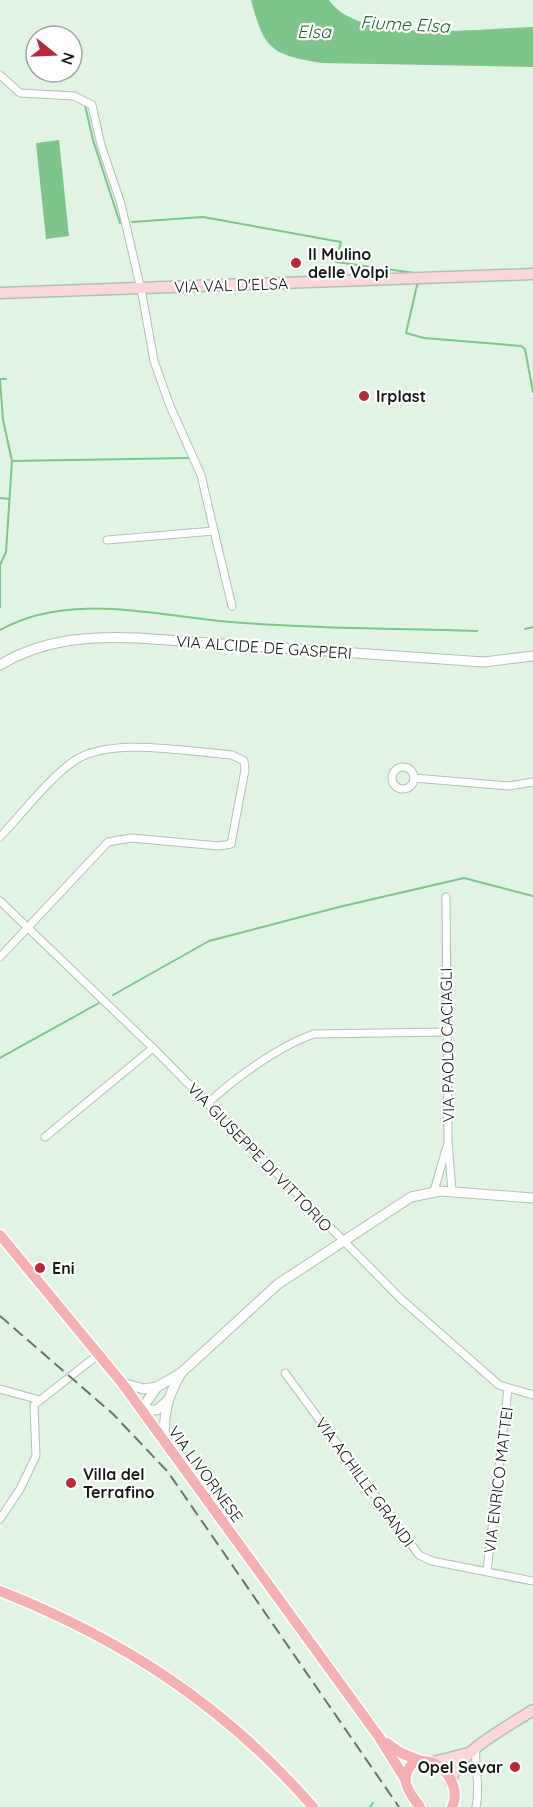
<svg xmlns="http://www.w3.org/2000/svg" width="533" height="1807" viewBox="0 0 533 1807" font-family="Quicksand,sans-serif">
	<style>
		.water { fill: #7ec58b }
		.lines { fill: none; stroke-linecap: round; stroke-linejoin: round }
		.stream { stroke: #7ec58b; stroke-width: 2 }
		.minor-casing { stroke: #b0c1b2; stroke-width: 9 }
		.tertiary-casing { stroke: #b0c1b2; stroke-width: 11 }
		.secondary-casing { stroke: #b0c1b2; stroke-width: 13 }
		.primary-casing { stroke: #fff; stroke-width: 13 }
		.minor { stroke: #fff; stroke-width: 7 }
		.tertiary { stroke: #fff; stroke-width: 9 }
		.secondary { stroke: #fad7d8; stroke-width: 10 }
		.primary { stroke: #f5b0b2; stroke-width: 10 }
		.rail { stroke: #69746a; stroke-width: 2; stroke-dasharray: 12 6; stroke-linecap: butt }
		.poi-dot { fill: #ba293b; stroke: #fff; stroke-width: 2 }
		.labels { text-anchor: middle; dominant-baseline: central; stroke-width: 4.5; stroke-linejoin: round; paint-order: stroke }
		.poi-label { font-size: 16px; font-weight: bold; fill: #141a15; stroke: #fff; text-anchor: start }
		.street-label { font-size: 16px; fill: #141a15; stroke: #fff }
		.water-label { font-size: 18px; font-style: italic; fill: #1c6731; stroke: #fff }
	</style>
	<rect width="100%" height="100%" fill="#e1f4e4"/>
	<g class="water">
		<path d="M251,0h78c29,45 155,28 204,27v40l-211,-4c-50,-8 -58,-13 -71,-63z"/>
		<polygon points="59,140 69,236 46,239 36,143"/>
	</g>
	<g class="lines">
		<g class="stream">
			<polyline points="32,91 66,92"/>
			<polyline points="85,105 93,140 120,223"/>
			<polyline points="132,222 203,217 341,242 336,262 415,273"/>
			<polyline points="418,281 406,333 424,338 521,346 525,349 533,392"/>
			<polyline points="12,461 189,458"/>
			<polyline points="0,498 9,499"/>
			<polyline points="0,607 0,565 6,552 12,461 3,420 0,379 6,379"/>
			<polyline points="525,629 533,627"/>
			<path d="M0,630c69,-39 157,-14 232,-8 81,7 163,6 245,9"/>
			<polyline points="113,995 209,941 339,907 464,878 533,896"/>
			<polyline points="0,1058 99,1003"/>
			<polyline points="370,1807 373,1803"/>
		</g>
		<g class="minor-casing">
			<g id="minor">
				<polyline points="0,75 20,93 74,96 92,105 101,145 121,204 142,294 154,361 170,406 201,475 214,531 107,540"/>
				<polyline points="214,531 232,606"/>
				<circle cx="403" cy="778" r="11"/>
				<polyline points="414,778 509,786 533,782"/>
				<path d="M0,837c21,-22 49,-59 74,-76 36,-25 115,-9 158,-6l12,6 1,9 -14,74 -12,2 -88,-8 -23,4 -108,115"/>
				<polyline points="446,897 448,1141 452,1192"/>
				<polyline points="0,901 153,1048 401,1299 499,1385 533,1395"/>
				<path d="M208,1103c27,-25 71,-57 106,-69l134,-2"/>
				<polyline points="45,1137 153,1048"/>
				<polyline points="434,1191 447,1146"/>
				<polyline points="285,1373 419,1555 432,1561 533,1581"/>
				<polyline points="0,1389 40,1400"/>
				<polyline points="0,1519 20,1489 36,1456 34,1405 99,1354"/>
				<polyline points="487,1571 508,1389"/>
				<path d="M476,1807c5,-21 -2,-38 0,-59"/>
			</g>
		</g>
		<g class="tertiary-casing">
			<g id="tertiary">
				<path d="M0,665c42,-26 89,-29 138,-27l346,24 49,-6"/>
				<polyline points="122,1383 144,1389 157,1387"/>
				<polyline points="167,1401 157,1410 141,1410 157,1387 181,1373 278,1284 411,1197 440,1191 533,1198"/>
				<path d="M165,1442c-2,-26 2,-45 15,-67"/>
			</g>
		</g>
		<g class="secondary-casing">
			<g id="secondary">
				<polyline points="0,293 533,274"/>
				<polyline points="433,1762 469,1753"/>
				<path d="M451,1782c4,-29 58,-56 82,-72"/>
			</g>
		</g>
		<g class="primary-casing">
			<g id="primary">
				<polyline points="0,1235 122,1383 379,1737 405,1779"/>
				<path d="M0,1591c124,49 225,115 313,216"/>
				<polyline points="387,1743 401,1753 421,1761"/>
				<path d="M420,1807c-10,-14 -22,-27 -8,-43 24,-13 52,21 40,43"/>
			</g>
		</g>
		<use href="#minor" class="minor"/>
		<use href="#tertiary" class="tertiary"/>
		<use href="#secondary" class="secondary"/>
		<use href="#primary" class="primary"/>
		<polyline class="rail" points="0,1316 113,1414 168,1472 399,1807"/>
	</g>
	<g class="poi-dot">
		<circle cx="296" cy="263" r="6"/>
		<circle cx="364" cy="396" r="6"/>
		<circle cx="40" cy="1268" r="6"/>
		<circle cx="71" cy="1483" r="6"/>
		<circle cx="515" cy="1767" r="6"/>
	</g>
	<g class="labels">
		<g class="poi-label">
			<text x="308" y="254">Il Mulino<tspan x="308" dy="18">delle Volpi</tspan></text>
			<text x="376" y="396">Irplast</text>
			<text x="52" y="1268">Eni</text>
			<text x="83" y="1474">Villa del<tspan x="83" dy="18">Terrafino</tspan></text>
			<text x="503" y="1767" text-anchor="end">Opel Sevar</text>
		</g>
		<g class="street-label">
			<text transform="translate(231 285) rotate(-2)">VIA VAL D'ELSA</text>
			<text transform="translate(264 647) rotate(4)">VIA ALCIDE DE GASPERI</text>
			<text transform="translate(447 1045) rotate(-91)">VIA PAOLO CACIAGLI</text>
			<text transform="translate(260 1157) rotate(46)">VIA GIUSEPPE DI VITTORIO</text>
			<text transform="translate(206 1474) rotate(54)">VIA LIVORNESE</text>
			<text transform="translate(498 1480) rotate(-83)">VIA ENRICO MATTEI</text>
			<text transform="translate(365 1482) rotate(54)">VIA ACHILLE GRANDI</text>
		</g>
		<g class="water-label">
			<text transform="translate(405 24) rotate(3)">Fiume Elsa</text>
			<text x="314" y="31">Elsa</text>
		</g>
	</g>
	<g transform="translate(54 54) rotate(108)"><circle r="28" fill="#ffffff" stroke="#a1a3a1" stroke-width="1.5"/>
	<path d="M0-4.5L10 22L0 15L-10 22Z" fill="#ba293b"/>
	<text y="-9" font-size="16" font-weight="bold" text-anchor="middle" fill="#141a15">N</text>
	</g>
</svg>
